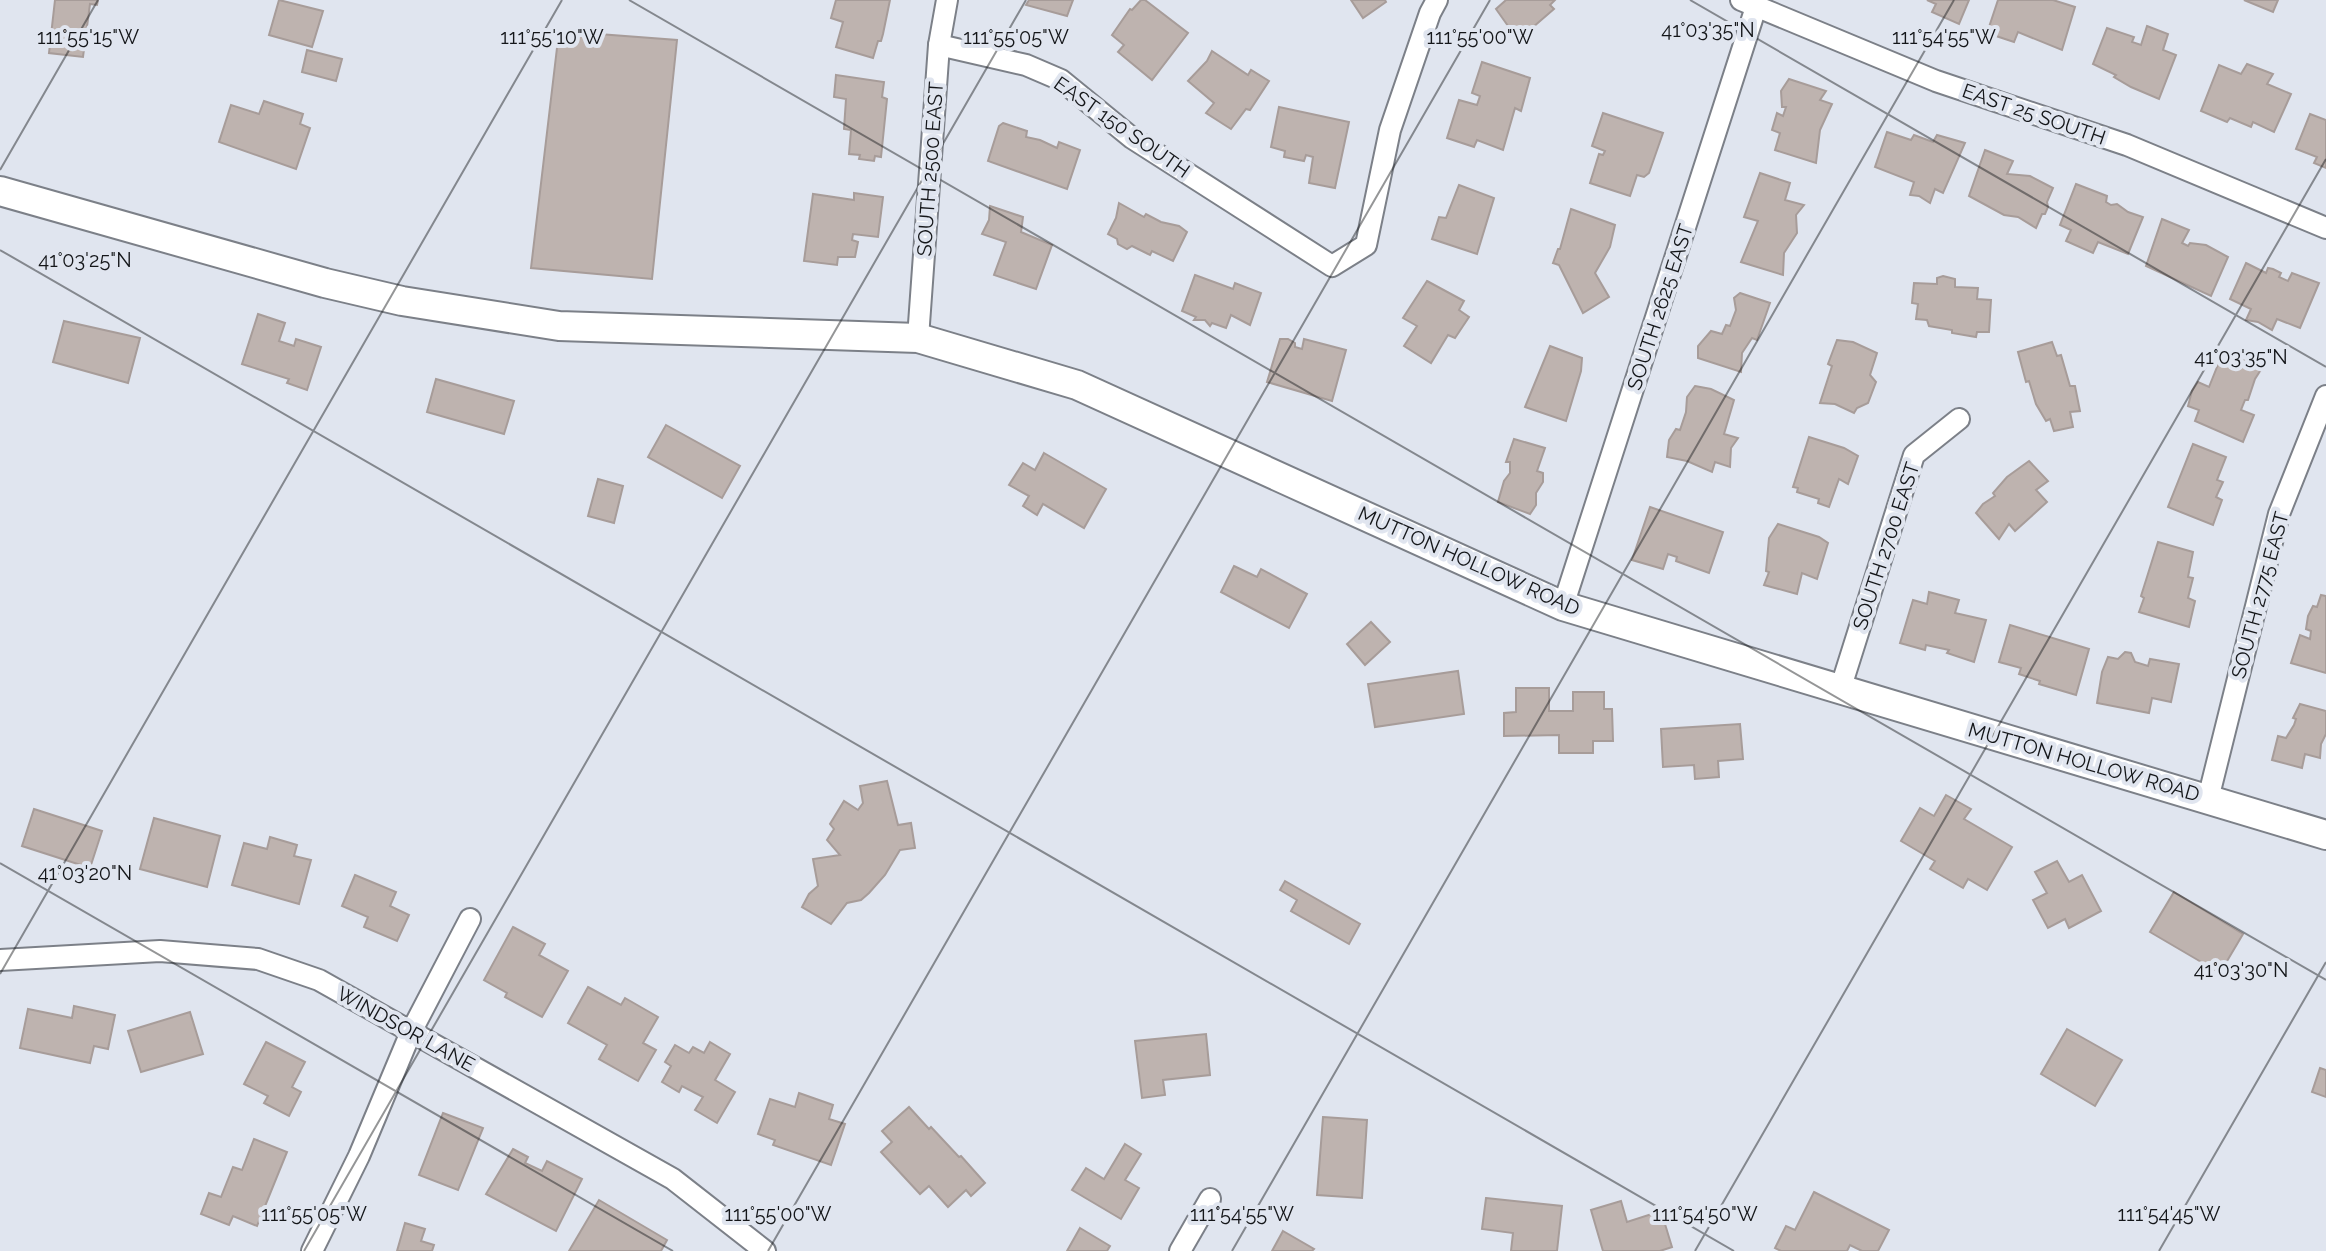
<svg xmlns="http://www.w3.org/2000/svg" width="2326" height="1251" viewBox="0 0 2326 1251" font-family="Raleway,sans-serif">
	<style>
		.building { fill: #beb3af; stroke: #a79c99; stroke-width: 2 }
		.lines { fill: none; stroke-linecap: round; stroke-linejoin: round }
		.street-casing { stroke: #7c8088; stroke-width: 24 }
		.secondary-casing { stroke: #7c8088; stroke-width: 32 }
		.street { stroke: #fff; stroke-width: 20 }
		.secondary { stroke: #fff; stroke-width: 28 }
		.ticks { fill: none; stroke: #141619; stroke-width: 2; stroke-opacity: 0.45 }
		.labels { text-anchor: middle; dominant-baseline: central; stroke-width: 8; stroke-linejoin: round; paint-order: stroke }
		.street-label { font-size: 20px; fill: #141619; stroke: #e0e5ef }
		.ticks-label { font-size: 20px; text-anchor: middle; fill: #141619; stroke: #e0e5ef; stroke-width: 8; stroke-linejoin: round; paint-order: stroke }
	</style>
	<rect width="100%" height="100%" fill="#e0e5ef"/>
	<g class="building">
		<polygon points="55,0 98,0 97,5 90,4 83,57 49,53"/>
		<polygon points="279,0 323,11 312,47 269,35"/>
		<polygon points="836,0 890,0 883,34 881,41 878,41 873,58 836,47 843,22 831,18"/>
		<polygon points="1029,0 1028,0 1073,0 1067,16 1026,5"/>
		<polygon points="1141,0 1145,0 1188,33 1152,80 1118,52 1124,45 1112,35 1130,9 1132,10"/>
		<polygon points="1351,0 1385,0 1386,2 1363,18"/>
		<polygon points="1506,0 1555,0 1550,5 1554,9 1518,40 1496,9"/>
		<polygon points="1927,0 1969,0 1959,24 1932,12 1936,4"/>
		<polygon points="1998,0 2053,0 2075,7 2062,50 2018,32 2014,42 1987,33"/>
		<polygon points="2244,0 2278,0 2273,12"/>
		<polygon points="2147,26 2168,34 2163,50 2176,55 2159,99 2131,87 2114,77 2116,75 2093,64 2107,28 2134,37 2132,42 2141,45"/>
		<polygon points="559,31 677,40 652,279 531,268"/>
		<polygon points="307,50 342,59 336,81 302,72"/>
		<polygon points="1212,51 1248,75 1251,70 1269,81 1250,110 1246,109 1231,129 1206,113 1214,103 1188,81 1207,61"/>
		<polygon points="1482,62 1530,78 1521,111 1515,108 1503,150 1477,140 1474,147 1447,138 1459,100 1477,105 1480,96 1472,93"/>
		<polygon points="2247,64 2273,74 2267,84 2291,94 2274,132 2253,122 2251,127 2230,118 2227,122 2201,111 2219,65 2241,74"/>
		<polygon points="836,75 884,82 882,97 887,99 881,157 875,156 874,161 859,159 860,155 849,154 851,130 844,129 846,99 834,97"/>
		<polygon points="1789,79 1826,91 1820,100 1832,104 1820,130 1816,163 1775,150 1780,133 1772,130 1777,113 1783,116 1786,107 1782,107 1781,91"/>
		<polygon points="264,101 303,114 300,124 310,128 296,169 219,142 231,105 259,114"/>
		<polygon points="1279,107 1349,122 1335,188 1309,183 1313,157 1306,155 1304,161 1284,157 1285,151 1271,147"/>
		<polygon points="1603,113 1663,133 1649,173 1644,177 1637,175 1630,196 1590,183 1599,154 1603,155 1605,151 1592,146"/>
		<polygon points="2310,114 2326,120 2326,168 2314,163 2317,157 2296,149"/>
		<polygon points="1003,123 1027,131 1026,137 1040,140 1057,148 1059,142 1080,150 1067,189 988,161 999,126"/>
		<polygon points="1887,132 1911,140 1914,135 1933,142 1937,135 1965,143 1943,193 1935,189 1930,203 1919,196 1910,195 1914,182 1875,167"/>
		<polygon points="1985,150 2013,161 2007,174 2030,176 2053,188 2047,202 2048,207 2045,214 2042,214 2036,228 2018,217 2004,215 1969,196"/>
		<polygon points="1760,173 1790,183 1785,200 1804,205 1796,215 1797,233 1784,253 1783,275 1741,262 1758,221 1744,217"/>
		<polygon points="2076,184 2107,196 2106,202 2111,205 2117,204 2128,212 2143,217 2128,254 2098,242 2093,253 2066,241 2071,230 2060,225"/>
		<polygon points="1459,185 1494,198 1477,254 1432,239 1439,217 1446,218"/>
		<polygon points="854,193 883,197 878,237 853,234 852,240 858,242 855,257 838,257 837,265 804,261 813,194 854,200"/>
		<polygon points="1119,203 1144,217 1146,214 1161,222 1179,226 1187,232 1173,261 1152,251 1150,255 1132,246 1127,249 1118,244 1117,239 1108,234 1116,218"/>
		<polygon points="990,206 1023,217 1021,232 1052,245 1036,289 994,275 1006,242 982,234 989,220"/>
		<polygon points="1571,209 1615,225 1610,247 1595,273 1609,297 1583,313 1559,265 1553,263 1558,249 1560,249"/>
		<polygon points="2162,219 2189,230 2182,243 2188,246 2190,243 2206,245 2228,257 2211,296 2146,266"/>
		<polygon points="2246,263 2266,273 2268,268 2273,269 2281,273 2279,277 2288,281 2292,273 2319,283 2300,328 2277,319 2272,330 2258,322 2246,320 2251,309 2230,299"/>
		<polygon points="1195,275 1233,289 1235,283 1261,293 1250,325 1231,315 1226,328 1212,323 1210,326 1205,320 1194,320 1196,317 1182,311"/>
		<polygon points="1943,276 1955,279 1955,287 1978,288 1977,299 1991,300 1989,332 1977,332 1976,337 1952,333 1952,330 1929,326 1927,320 1916,319 1918,304 1912,303 1914,283 1937,284 1937,278"/>
		<polygon points="1427,281 1464,301 1459,310 1469,317 1455,338 1448,335 1431,363 1404,346 1417,326 1403,318"/>
		<polygon points="1740,293 1770,303 1757,340 1752,338 1742,353 1741,372 1698,358 1698,346 1711,331 1722,334 1726,325 1730,326 1736,310 1734,298"/>
		<polygon points="258,314 285,323 279,341 294,346 296,339 321,347 307,390 287,383 289,379 242,364"/>
		<polygon points="64,321 140,338 128,383 53,362"/>
		<polygon points="1280,339 1288,339 1295,343 1295,347 1302,349 1304,339 1346,350 1332,401 1267,382"/>
		<polygon points="1837,340 1853,342 1877,353 1870,375 1876,382 1868,403 1857,408 1854,413 1835,404 1820,403 1832,366 1828,364"/>
		<polygon points="2052,342 2057,356 2061,355 2070,386 2075,386 2080,411 2070,412 2073,427 2054,431 2050,419 2046,421 2036,404 2029,381 2026,382 2018,352"/>
		<polygon points="1550,346 1582,358 1581,371 1566,421 1525,407"/>
		<polygon points="2223,352 2262,368 2255,379 2248,400 2245,400 2241,410 2254,415 2243,442 2195,421 2199,410 2188,406 2192,391 2198,382 2209,387"/>
		<polygon points="436,379 514,401 504,434 427,412"/>
		<polygon points="1695,386 1711,389 1734,400 1724,434 1738,438 1731,448 1730,467 1715,462 1712,472 1687,461 1667,457 1669,440 1676,429 1680,430 1686,412 1687,397"/>
		<polygon points="666,425 740,466 722,498 648,457"/>
		<polygon points="1809,437 1844,448 1858,456 1848,484 1839,479 1829,507 1818,503 1819,499 1797,492 1798,488 1793,487"/>
		<polygon points="1514,439 1545,448 1537,471 1543,473 1543,482 1536,493 1536,505 1530,514 1498,502 1504,481 1510,473 1510,462 1506,462"/>
		<polygon points="2193,444 2226,457 2217,480 2223,482 2216,497 2222,500 2213,525 2168,507"/>
		<polygon points="1044,453 1106,489 1084,528 1043,504 1037,515 1023,506 1029,496 1009,485 1023,463 1035,470"/>
		<polygon points="2029,461 2048,481 2036,490 2047,502 2015,531 2009,524 1999,539 1976,513 1983,504 1995,496 1993,493 2007,477"/>
		<polygon points="598,479 623,486 614,523 588,516"/>
		<polygon points="1650,507 1723,532 1709,573 1676,561 1677,557 1668,554 1663,569 1632,560"/>
		<polygon points="1778,524 1819,537 1828,543 1817,579 1802,573 1797,594 1764,585 1769,572 1766,571 1769,538"/>
		<polygon points="2158,542 2193,552 2188,577 2193,578 2188,598 2195,601 2189,627 2139,612 2144,598 2141,596"/>
		<polygon points="1234,566 1257,577 1261,569 1307,594 1289,628 1221,592"/>
		<polygon points="1929,592 1959,600 1955,613 1986,620 1974,662 1947,653 1949,650 1926,645 1925,650 1900,643 1913,600 1927,604"/>
		<polygon points="2321,595 2326,596 2326,673 2291,663 2300,635 2310,639 2311,631 2306,629 2308,616 2313,606 2317,607"/>
		<polygon points="1371,622 1390,642 1365,665 1347,644"/>
		<polygon points="2010,625 2089,649 2076,695 2039,684 2040,681 2019,674 2021,668 1999,662"/>
		<polygon points="2125,652 2131,653 2135,662 2148,666 2150,659 2179,664 2171,702 2152,698 2149,713 2097,703 2102,672 2108,657 2118,659"/>
		<polygon points="1458,671 1464,714 1375,727 1368,684"/>
		<polygon points="1516,688 1549,688 1549,711 1573,711 1573,692 1604,692 1604,709 1612,709 1613,741 1593,741 1593,753 1559,753 1559,735 1504,736 1504,713 1516,712"/>
		<polygon points="2300,704 2326,711 2326,734 2321,744 2320,758 2305,754 2302,768 2272,760 2278,736 2286,738 2294,725 2296,719 2293,718"/>
		<polygon points="1740,724 1743,759 1718,761 1719,777 1695,779 1694,765 1663,767 1661,729"/>
		<polygon points="887,781 898,825 911,823 915,848 900,850 885,875 869,893 861,900 847,903 831,924 802,907 809,894 818,886 813,859 840,855 827,840 834,829 830,824 844,801 858,810 863,803 860,786"/>
		<polygon points="1946,795 1971,809 1964,819 2012,847 1987,890 1968,879 1963,888 1930,869 1935,861 1901,841 1920,808 1934,816"/>
		<polygon points="34,809 102,831 90,868 22,846"/>
		<polygon points="154,818 220,836 207,887 140,869"/>
		<polygon points="270,837 297,845 294,856 311,860 299,904 232,885 244,843 267,849"/>
		<polygon points="2057,861 2069,882 2082,875 2101,911 2069,928 2065,919 2048,928 2033,900 2047,893 2035,872"/>
		<polygon points="355,875 396,892 390,906 409,915 397,941 364,927 368,917 342,906"/>
		<polygon points="1285,881 1360,924 1349,944 1291,911 1297,900 1280,890"/>
		<polygon points="2174,892 2243,934 2220,973 2150,932"/>
		<polygon points="513,927 545,944 539,955 568,971 542,1017 505,997 507,993 484,980"/>
		<polygon points="588,987 621,1005 625,998 658,1017 643,1043 656,1050 638,1081 599,1059 607,1045 568,1023"/>
		<polygon points="74,1006 115,1015 108,1049 94,1046 90,1063 20,1048 28,1009 72,1018"/>
		<polygon points="190,1012 203,1054 141,1072 128,1031"/>
		<polygon points="2067,1029 2122,1060 2095,1106 2041,1074"/>
		<polygon points="1206,1034 1210,1075 1163,1080 1165,1095 1142,1098 1135,1041"/>
		<polygon points="266,1042 305,1062 292,1087 301,1092 289,1116 264,1103 268,1096 244,1084"/>
		<polygon points="710,1042 730,1054 715,1080 735,1092 717,1123 695,1110 703,1097 682,1086 679,1092 662,1082 671,1066 665,1062 675,1045 689,1053 693,1047 704,1053"/>
		<polygon points="2320,1068 2326,1070 2326,1097 2312,1092"/>
		<polygon points="799,1093 833,1105 829,1119 845,1124 831,1165 773,1145 775,1140 758,1134 770,1099 795,1107"/>
		<polygon points="909,1107 929,1129 931,1127 959,1157 961,1156 985,1183 971,1196 966,1190 948,1207 929,1186 920,1194 881,1152 892,1142 882,1131"/>
		<polygon points="443,1113 483,1128 458,1190 419,1175"/>
		<polygon points="1323,1117 1367,1120 1362,1198 1317,1195"/>
		<polygon points="254,1139 287,1152 257,1226 233,1216 229,1225 201,1214 209,1193 221,1197 233,1167 242,1170"/>
		<polygon points="1125,1144 1141,1154 1125,1180 1139,1188 1121,1219 1072,1190 1086,1168 1104,1179"/>
		<polygon points="513,1149 528,1157 525,1163 542,1171 547,1161 582,1179 556,1231 486,1194"/>
		<polygon points="1814,1192 1889,1230 1878,1251 1862,1251 1850,1245 1847,1251 1781,1251 1775,1248 1786,1226 1795,1230"/>
		<polygon points="1486,1198 1562,1206 1557,1251 1511,1251 1513,1233 1482,1229"/>
		<polygon points="599,1200 667,1240 661,1251 569,1251"/>
		<polygon points="1621,1201 1627,1222 1661,1211 1672,1247 1660,1251 1603,1251 1591,1210"/>
		<polygon points="405,1223 425,1229 421,1241 434,1245 432,1251 397,1251"/>
		<polygon points="1080,1228 1110,1246 1107,1251 1067,1251"/>
		<polygon points="1283,1231 1314,1249 1312,1251 1272,1251"/>
	</g>
	<g class="lines">
		<g class="street-casing">
			<g id="street">
				<polyline points="1741,0 1936,81 2127,145 2326,228"/>
				<polyline points="939,45 1026,65 1061,80 1132,138 1332,266 1366,245 1390,130 1430,13 1437,0"/>
				<polyline points="918,338 939,45 947,0"/>
				<polyline points="1563,606 1756,7"/>
				<polyline points="1840,690 1914,455 1959,419"/>
				<polyline points="2208,799 2279,514 2326,396"/>
				<polyline points="0,960 160,951 258,959 319,980 673,1179 765,1251"/>
				<polyline points="312,1251 359,1156 411,1032 470,919"/>
				<polyline points="1180,1251 1210,1199"/>
			</g>
		</g>
		<g class="secondary-casing">
			<polyline id="secondary" points="0,191 325,283 402,301 559,326 918,338 1077,385 1563,606 2326,835"/>
		</g>
		<use href="#street" class="street"/>
		<use href="#secondary" class="secondary"/>
	</g>
	<path class="ticks" d="M629,0l1697,980M1690,0l636,367M0,170l98,-170M0,250l1734,1001M0,863l673,388M0,974l562,-974M304,1251l722,-1251M768,1251l722,-1251M1232,1251l722,-1251M1695,1251l631,-1092M2159,1251l167,-289"/>
	<g class="labels">
		<g class="street-label">
			<text transform="translate(2034 114) rotate(19)">EAST 25 SOUTH</text>
			<text transform="translate(1122 127) rotate(35)">EAST 150 SOUTH</text>
			<text transform="translate(930 169) rotate(-86)">SOUTH 2500 EAST</text>
			<text transform="translate(1660 307) rotate(-72)">SOUTH 2625 EAST</text>
			<text transform="translate(1886 546) rotate(-72)">SOUTH 2700 EAST</text>
			<text transform="translate(1469 561) rotate(24)">MUTTON HOLLOW ROAD</text>
			<text transform="translate(2260 595) rotate(-75)">SOUTH 2775 EAST</text>
			<text transform="translate(2084 762) rotate(16)">MUTTON HOLLOW ROAD</text>
			<text transform="translate(406 1029) rotate(29)">WINDSOR LANE</text>
		</g>
	</g>
	<g class="ticks-label">
		<text x="1708" y="37">41°03'35"N</text>
		<text x="1016" y="44">111°55'05"W</text>
		<text x="1480" y="44">111°55'00"W</text>
		<text x="1944" y="44">111°54'55"W</text>
		<text x="88" y="44">111°55'15"W</text>
		<text x="552" y="44">111°55'10"W</text>
		<text x="85" y="267">41°03'25"N</text>
		<text x="2241" y="364">41°03'35"N</text>
		<text x="85" y="880">41°03'20"N</text>
		<text x="2241" y="977">41°03'30"N</text>
		<text x="314" y="1221">111°55'05"W</text>
		<text x="778" y="1221">111°55'00"W</text>
		<text x="1242" y="1221">111°54'55"W</text>
		<text x="1705" y="1221">111°54'50"W</text>
		<text x="2169" y="1221">111°54'45"W</text>
	</g>
</svg>
